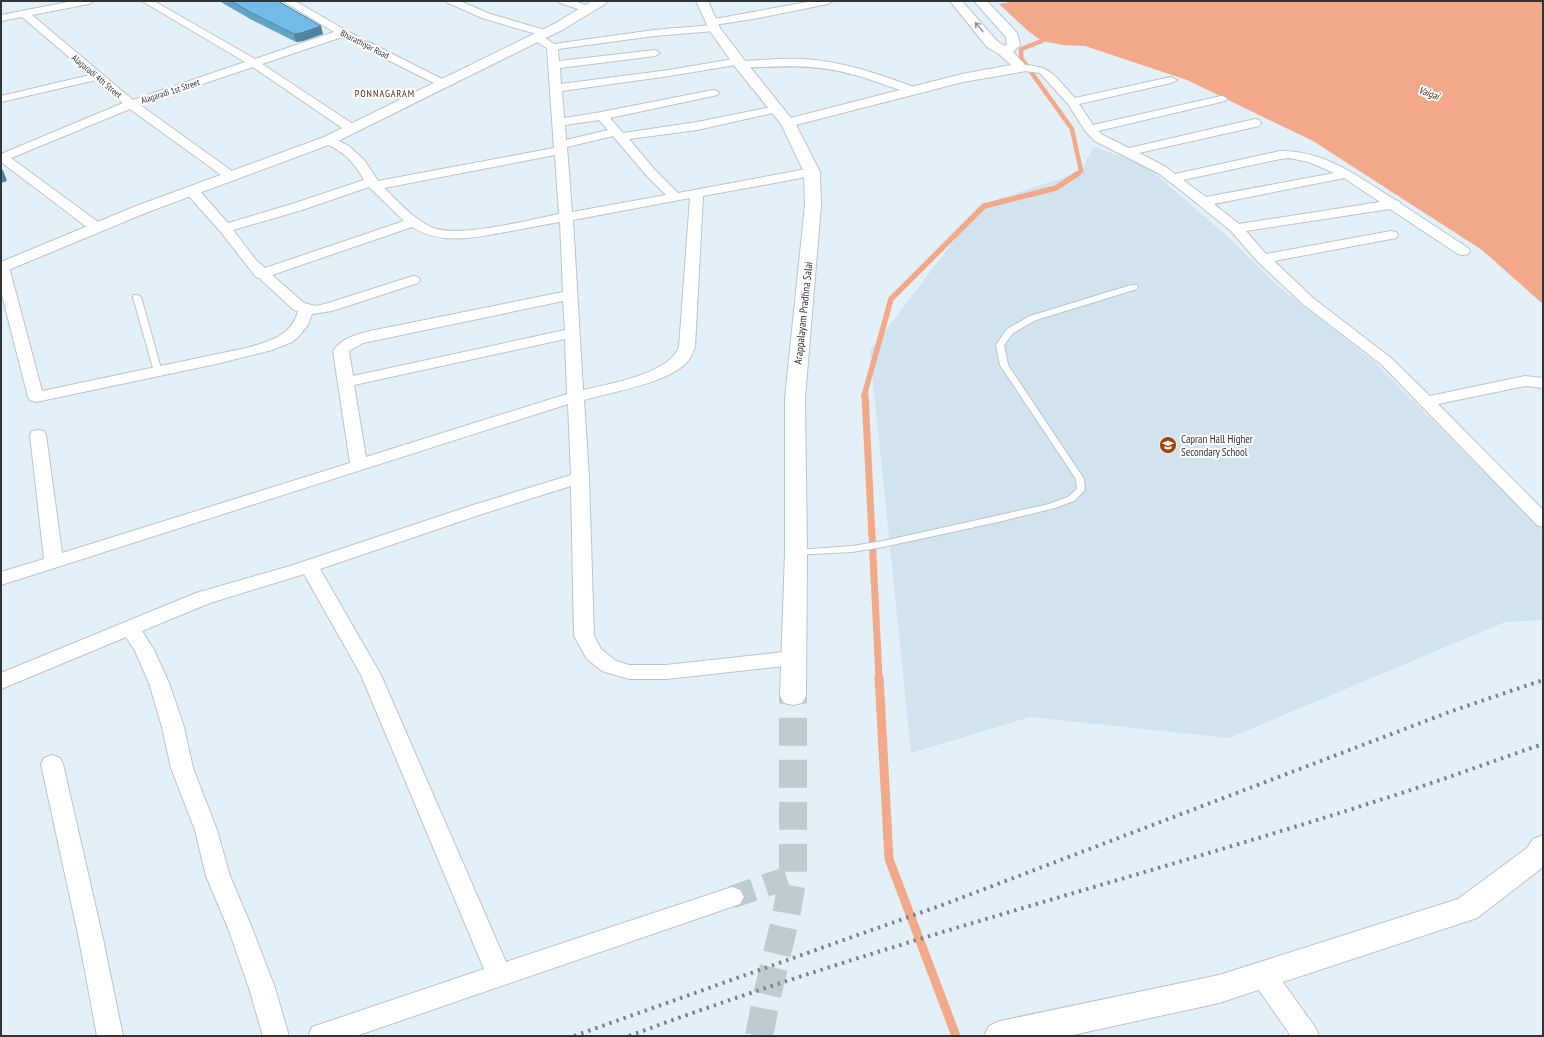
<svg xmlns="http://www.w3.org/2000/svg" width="1544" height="1037" viewBox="0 0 1544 1037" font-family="'PT Sans Narrow',sans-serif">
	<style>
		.built { fill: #d0e3ee }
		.water { fill: #f1a989 }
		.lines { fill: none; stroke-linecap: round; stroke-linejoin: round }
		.stream-far3 { stroke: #f1a989; stroke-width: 4.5 }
		.stream-far2 { stroke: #f1a989; stroke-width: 5.5 }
		.stream-far1 { stroke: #f1a989; stroke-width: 7 }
		.stream { stroke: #f1a989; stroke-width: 9 }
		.minor-tunnel { stroke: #c0cbd1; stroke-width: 23; stroke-dasharray: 23 12; stroke-linecap: butt }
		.secondary-tunnel { stroke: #c0cbd1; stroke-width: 28; stroke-dasharray: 28 14; stroke-linecap: butt }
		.service-casing { stroke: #b9c5cc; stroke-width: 2 }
		.minor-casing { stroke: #b9c5cc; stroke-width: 2 }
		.tertiary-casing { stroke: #b9c5cc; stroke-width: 2 }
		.secondary-casing { stroke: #b9c5cc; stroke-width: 2 }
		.service { fill: #fff; fill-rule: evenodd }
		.minor { fill: #fff; fill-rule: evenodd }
		.tertiary { fill: #fff; fill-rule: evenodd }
		.secondary { fill: #fff; fill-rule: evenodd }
		.rail { stroke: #7c8489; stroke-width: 4; stroke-dasharray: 2.5 5; stroke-linecap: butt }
		.wall { fill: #62a2c7 }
		.shaded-wall { fill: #5084a2 }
		.building { fill: #72bce7; stroke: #5084a2 }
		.oneway { stroke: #989a9c }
		.labels { text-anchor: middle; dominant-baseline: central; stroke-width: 4; stroke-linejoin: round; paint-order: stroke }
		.far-street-label { font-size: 9px; fill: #303538; stroke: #fff }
		.far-neighbourhood-label { font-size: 10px; letter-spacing: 1px; fill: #57270e; stroke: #fff }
		.far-water-label { font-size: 10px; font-style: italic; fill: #4d2008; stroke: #fff }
		.street-label { font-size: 11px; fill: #303538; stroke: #fff }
		.poi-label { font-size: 11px; fill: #303538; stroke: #fff; text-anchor: start }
	</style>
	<rect width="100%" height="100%" fill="#e4f0f7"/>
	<polygon class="built" points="1094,147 1145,165 1227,236 1278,286 1371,359 1543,531 1543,620 1505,622 1229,738 1030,717 911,753 870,351 981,205 1080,172"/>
	<polygon class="water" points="1008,1 1543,1 1543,304 1482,250 1313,141 1187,80 1085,46 1063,45 1042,41 1028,31 999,4 1010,2"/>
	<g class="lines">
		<polyline class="stream-far3" points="1042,41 1021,49 1021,58 1072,129 1081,171 1076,175"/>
		<polyline class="stream-far2" points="864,396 891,299 984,206 1056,188 1077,174"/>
		<polyline class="stream-far1" points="865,395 879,678"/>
		<polyline class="stream" points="879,677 889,859 956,1036"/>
		<polyline class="minor-tunnel" points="732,897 793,876"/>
		<polyline class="secondary-tunnel" points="759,1036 767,996 786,916 793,876 793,696"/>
		<g class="service-casing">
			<g id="service">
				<polygon points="1131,285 1137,285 1138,287 1137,289 1036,320 1013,333 1004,345 1008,365 1084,479 1085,490 1074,501 1055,508 998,522 883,547 852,552 793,555 791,553 793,551 796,550 852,546 883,541 1049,504 1068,497 1077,489 1076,479 1000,365 996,345 1007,329 1030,316"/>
				<polygon points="134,295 137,295 141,297 162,372 161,374 158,374 154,372 133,297"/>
			</g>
		</g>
		<g class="minor-casing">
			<g id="minor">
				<polygon points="73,1 94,1 89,4 32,15 133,100 245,62 142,1 154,1 255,59 334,32 283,1 295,1 347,31 448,82 450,84 444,87 440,86 342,37 262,64 356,126 358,129 356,132 348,132 253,67 140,105 236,174 238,177 236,180 228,180 130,109 11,158 102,225 104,228 102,231 92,231 1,162 1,154 123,103 96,80 1,102 1,96 90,75 22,17 1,21 1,15"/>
				<path d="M447,1h13l30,13 58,17 1,2 -1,2h-7l13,9 100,-14 59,-5 -5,-3 1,-2 104,-19h20l-5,3 -75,15 -39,6 5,3 -5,3 -60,5 -96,13 1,12 96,-11 5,3 -5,3 -95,12 1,16 108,-14 70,-12 4,1 1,2c20,-1 39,-3 59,-2 40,2 79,16 116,30l2,2 -2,2 -4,1c-22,-5 -43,-15 -64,-20 -37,-10 -73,-8 -110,-6l-4,-1 -1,-2 -67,11 -107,15 2,27 32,-5 117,-23 4,1 2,2 -2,2 -4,1 -103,22 13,15 74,-11 80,-16 4,1 2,2 -2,2 -4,1 -80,18 -68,9 25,30 24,24 134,-25 4,1 2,3 -2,3 -4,1 -109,20 -8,151c-2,5 -4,10 -7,14 -19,22 -76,31 -104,39l5,78 5,158 7,13 15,12 13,4h37l127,-14 7,2 3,5 -3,5 -7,2 -127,14h-37l-27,-8 -15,-12 -13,-23 -3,-150 -89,28 -162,55 61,106 125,287 226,-75 8,3 4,7 -4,7 -384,132h-48l4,-9 9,-3 163,-55 -123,-294 -57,-101 -94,29 -68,28 12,19 15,33 15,44 9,41 24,62 13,46 22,52 23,60 14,48h-26l-14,-48 -21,-60 -22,-52 -11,-46 -24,-62 -9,-41 -13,-44 -14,-32 -9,-14 -125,52v-16l195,-80 94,-27 180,-60 101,-31 -3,-71 -567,181v-13l43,-13 -14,-124 2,-4 6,-1 6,1 2,4 16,118 288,-90 -17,-112c9,-13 22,-16 37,-20l193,-39 -3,-70c-19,3 -37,7 -55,10 -32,6 -64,13 -93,-5l-140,48 32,28 11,3 10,-2 88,-28 5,1 2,3 -2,3 -86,28 -20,3 -4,11 -9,11 -7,6 -20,8 -56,14 -180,38 -6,-2 -2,-3 -27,-106v-28l6,1 2,3 33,124 204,-43c22,-6 46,-12 52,-37l-4,-1 -35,-32 -3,-1 -36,-46 -33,-37 -1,-3 1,-3h10l31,35 64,-19 72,-24c-6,-11 -14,-22 -25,-29 -5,-4 -12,-6 -16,-11l2,-3 4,-1 20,10 16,15 13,20 176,-33 -7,-100 -15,-9 -1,-2 5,-3 -54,-16 -34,-15zM599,120l9,10 -42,10 -1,-15zM613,136l33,39 20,20 -94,17 -5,-65zM555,155l4,59c-30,6 -102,25 -128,13 -18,-8 -33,-26 -47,-39zM369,187l35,34 -139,47 -9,-8 -23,-30 69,-20zM690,198l-11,149c-10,27 -70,37 -96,43l-10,-170zM563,301l2,29 -212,46 -4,-25 14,-8zM565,339l2,55 -201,63 -12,-72z"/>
				<polygon points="559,1 574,1 591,7 592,9 587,12 560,3"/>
				<path d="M1021,65c31,0 34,12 54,33l96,-21 6,3 -6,3 -92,21 14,21 128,-29 4,1 2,2 -2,2 -127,30 5,4 26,13 126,-29 4,1 2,3 -2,3 -120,27 27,14 9,7 105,-23c44,-1 79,26 115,49l4,1 2,3 67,44 2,3 -2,3 -5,1 -5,-1 -68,-45 -144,22 20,23 125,-23 5,1 2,3 -2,3 -5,1 -117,22 39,37 78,60 39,38 95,-20 18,2v10l-18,-2 -87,18 105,106v17l-6,-2 -156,-161 -78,-60 -45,-42 -27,-31 -48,-39 -25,-19 -63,-32 -9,-9 -18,-28 -28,-31 -23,-3 -1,-2zM1289,158l20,4 25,11 -128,24 -23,-17 97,-21zM1344,178l36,24 -141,22 -25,-20z"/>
				<polygon points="52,755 60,758 63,764 103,939 123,1036 97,1036 79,939 41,764 44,758"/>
				<polygon points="1263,964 1272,967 1315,1027 1319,1036 1291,1036 1254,983 1250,975 1254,967"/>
			</g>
		</g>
		<g class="tertiary-casing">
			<g id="tertiary">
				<polygon points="592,1 607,1 605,4 562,30 334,143 148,212 1,273 1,262 136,206 324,137 554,24"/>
				<polygon points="950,1 962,1 997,41 1005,46 1007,44 1006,37 974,1 987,1 1017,33 1020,45 1013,52 1028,68 1026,71 963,82 788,127 783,126 781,123 783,120 962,74 1011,65 999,54 987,47"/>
				<polygon points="1543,835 1543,867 1477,918 1219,1003 1068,1036 984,1036 989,1026 1000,1021 1219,975 1458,899 1527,848 1533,839"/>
			</g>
		</g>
		<g class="secondary-casing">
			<polygon id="secondary" points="696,1 708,1 720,28 746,62 795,123 820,172 821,205 805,398 807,553 806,696 802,703 793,705 784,703 780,696 785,553 785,398 805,205 804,172 781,124 736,68 710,31"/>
		</g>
		<use href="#service" class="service"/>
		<use href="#minor" class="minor"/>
		<use href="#tertiary" class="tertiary"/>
		<use href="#secondary" class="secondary"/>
		<g class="rail">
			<polyline points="574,1036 945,904 1452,711 1543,680"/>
			<path d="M629,1036c247,-92 504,-156 754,-237 54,-17 107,-37 160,-55"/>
		</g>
	</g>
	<polygon class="wall" points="219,1 278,1 321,26 323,34 303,41 296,42 252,20"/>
	<g class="shaded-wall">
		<polygon points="321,26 323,34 303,41 296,42 294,34"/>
		<polygon points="1,170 3,170 7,181 1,183"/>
	</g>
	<polygon class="building" points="231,1 278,1 321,26 301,33 294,34 250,12"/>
	<defs><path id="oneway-shaft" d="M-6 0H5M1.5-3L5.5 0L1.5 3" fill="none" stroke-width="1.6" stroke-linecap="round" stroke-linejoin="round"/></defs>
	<use class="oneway" href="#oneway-shaft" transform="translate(979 27) rotate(-130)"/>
	<defs>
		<g id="school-disc" transform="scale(0.9)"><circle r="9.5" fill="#a24100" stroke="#fff"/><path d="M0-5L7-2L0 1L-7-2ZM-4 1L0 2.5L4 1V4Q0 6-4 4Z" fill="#fff"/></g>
	</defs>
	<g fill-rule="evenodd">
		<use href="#school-disc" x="1168" y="445"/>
	</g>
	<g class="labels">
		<g class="far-street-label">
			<text transform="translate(365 44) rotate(27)">Bharathiyar Road</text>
			<text transform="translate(97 76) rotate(40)">Alagaradi 4th Street</text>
			<text transform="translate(170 91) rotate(-18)">Alagaradi 1st Street</text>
		</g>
		<g class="far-neighbourhood-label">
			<text x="385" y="93">PONNAGARAM</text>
		</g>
		<g class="far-water-label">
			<text transform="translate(1429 93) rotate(20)">Vaigai</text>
		</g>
		<g class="street-label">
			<text transform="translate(803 313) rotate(-84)">Arappalayam Pradhna Salai</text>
		</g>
		<g class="poi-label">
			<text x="1181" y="439">Capran Hall Higher<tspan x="1181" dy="13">Secondary School</tspan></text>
		</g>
	</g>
	<rect width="1544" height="1037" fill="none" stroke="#303538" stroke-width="4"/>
</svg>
